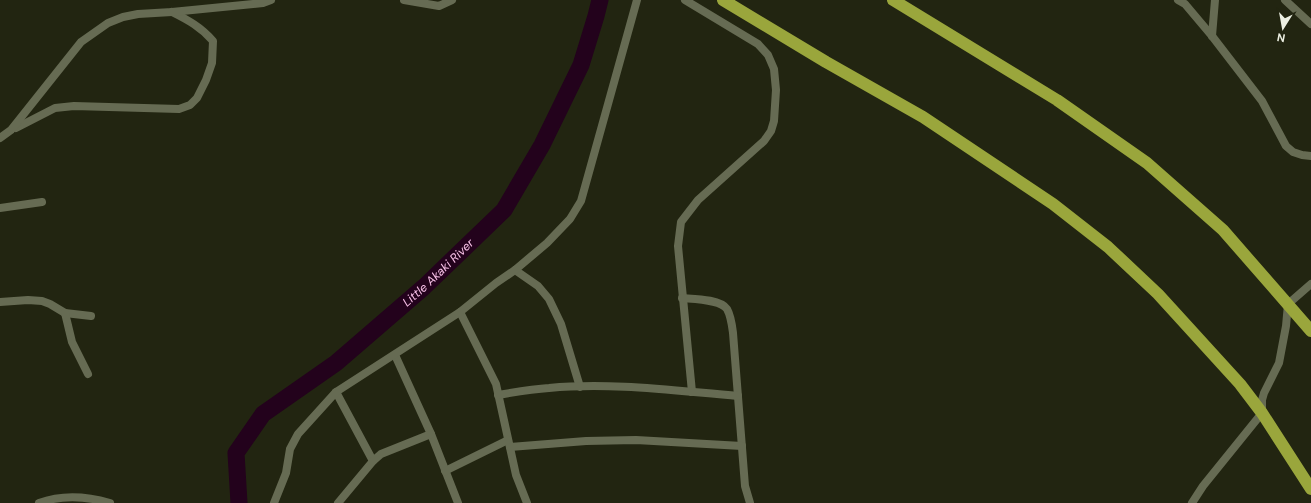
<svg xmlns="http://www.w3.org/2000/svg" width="1311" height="503" viewBox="0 0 1311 503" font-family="'DM Sans',sans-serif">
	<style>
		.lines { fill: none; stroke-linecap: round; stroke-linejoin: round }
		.river { stroke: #23021c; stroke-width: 17 }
		.street { stroke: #666b53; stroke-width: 8 }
		.highway { stroke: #9aa63c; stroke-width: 12 }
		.labels { text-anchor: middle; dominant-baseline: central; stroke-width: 3.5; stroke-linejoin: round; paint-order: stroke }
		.water-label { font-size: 12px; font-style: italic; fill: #fac2e9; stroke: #222511 }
	</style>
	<rect width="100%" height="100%" fill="#222511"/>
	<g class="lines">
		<path class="river" id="s1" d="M239,503l-3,-50 27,-39 73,-51 88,-76 80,-77 38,-65 39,-80 15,-49 4,-16"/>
		<g class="street">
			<polyline points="404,0 439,6 452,0"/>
			<polyline points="685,0 758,44 768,55 774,69 776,90 774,121 771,131 764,141 698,200 681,222 678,246 692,392"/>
			<polyline points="1178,0 1185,4 1212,36 1262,101 1286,146 1293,152 1302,155 1311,156"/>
			<polyline points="1285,0 1311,24"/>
			<polyline points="1212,36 1215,0"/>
			<path d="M16,128l39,-20 19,-2 105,3 11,-4 7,-7 9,-18 6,-17 1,-22c-12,-14 -25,-21 -41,-29"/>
			<polyline points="0,138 11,130 81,42 108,23 123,17 138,14 172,12 263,3 271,0"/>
			<polyline points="0,208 42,202"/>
			<polyline points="515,270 538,286 549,299 561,324 580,387"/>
			<path d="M682,298c12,1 38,1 45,11 4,7 5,16 6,24l12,153 5,17"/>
			<polyline points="0,302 28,300 42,301 50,304 65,313 91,316"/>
			<polyline points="460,312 496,384 516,475 527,503"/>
			<polyline points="65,313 72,342 88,374"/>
			<polyline points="395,355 431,434 458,503"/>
			<polyline points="336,392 373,461"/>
			<path d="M498,395c17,-3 34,-6 51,-7 63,-6 127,3 189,8"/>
			<polyline points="510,447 586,441 636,440 742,446"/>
			<polyline points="445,471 508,440"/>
			<path d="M39,503c24,-9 47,-7 71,0"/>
			<polyline points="274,503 286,473 290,449 298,434 336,392 460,312 496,283 515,270 547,243 570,219 581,201 637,0"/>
			<polyline points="338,503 373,461 381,454 431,434"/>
			<polyline points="1192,503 1203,486 1262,413 1262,400 1264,393 1279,363 1286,326 1288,304 1311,284"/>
		</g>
		<g class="highway">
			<polyline points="723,0 826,62 923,117 1053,204 1108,247 1158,294 1240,384 1262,413 1311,489"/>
			<polyline points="893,0 1057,100 1147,163 1223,230 1311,331"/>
		</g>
	</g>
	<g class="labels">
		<g class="water-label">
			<text stroke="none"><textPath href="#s1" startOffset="323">Little Akaki River</textPath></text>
		</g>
	</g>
	<g transform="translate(1283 28) rotate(191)" stroke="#222511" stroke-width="3" paint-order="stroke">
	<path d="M0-3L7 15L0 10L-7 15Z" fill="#edf0e3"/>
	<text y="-6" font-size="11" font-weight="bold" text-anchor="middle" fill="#edf0e3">N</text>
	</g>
</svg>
